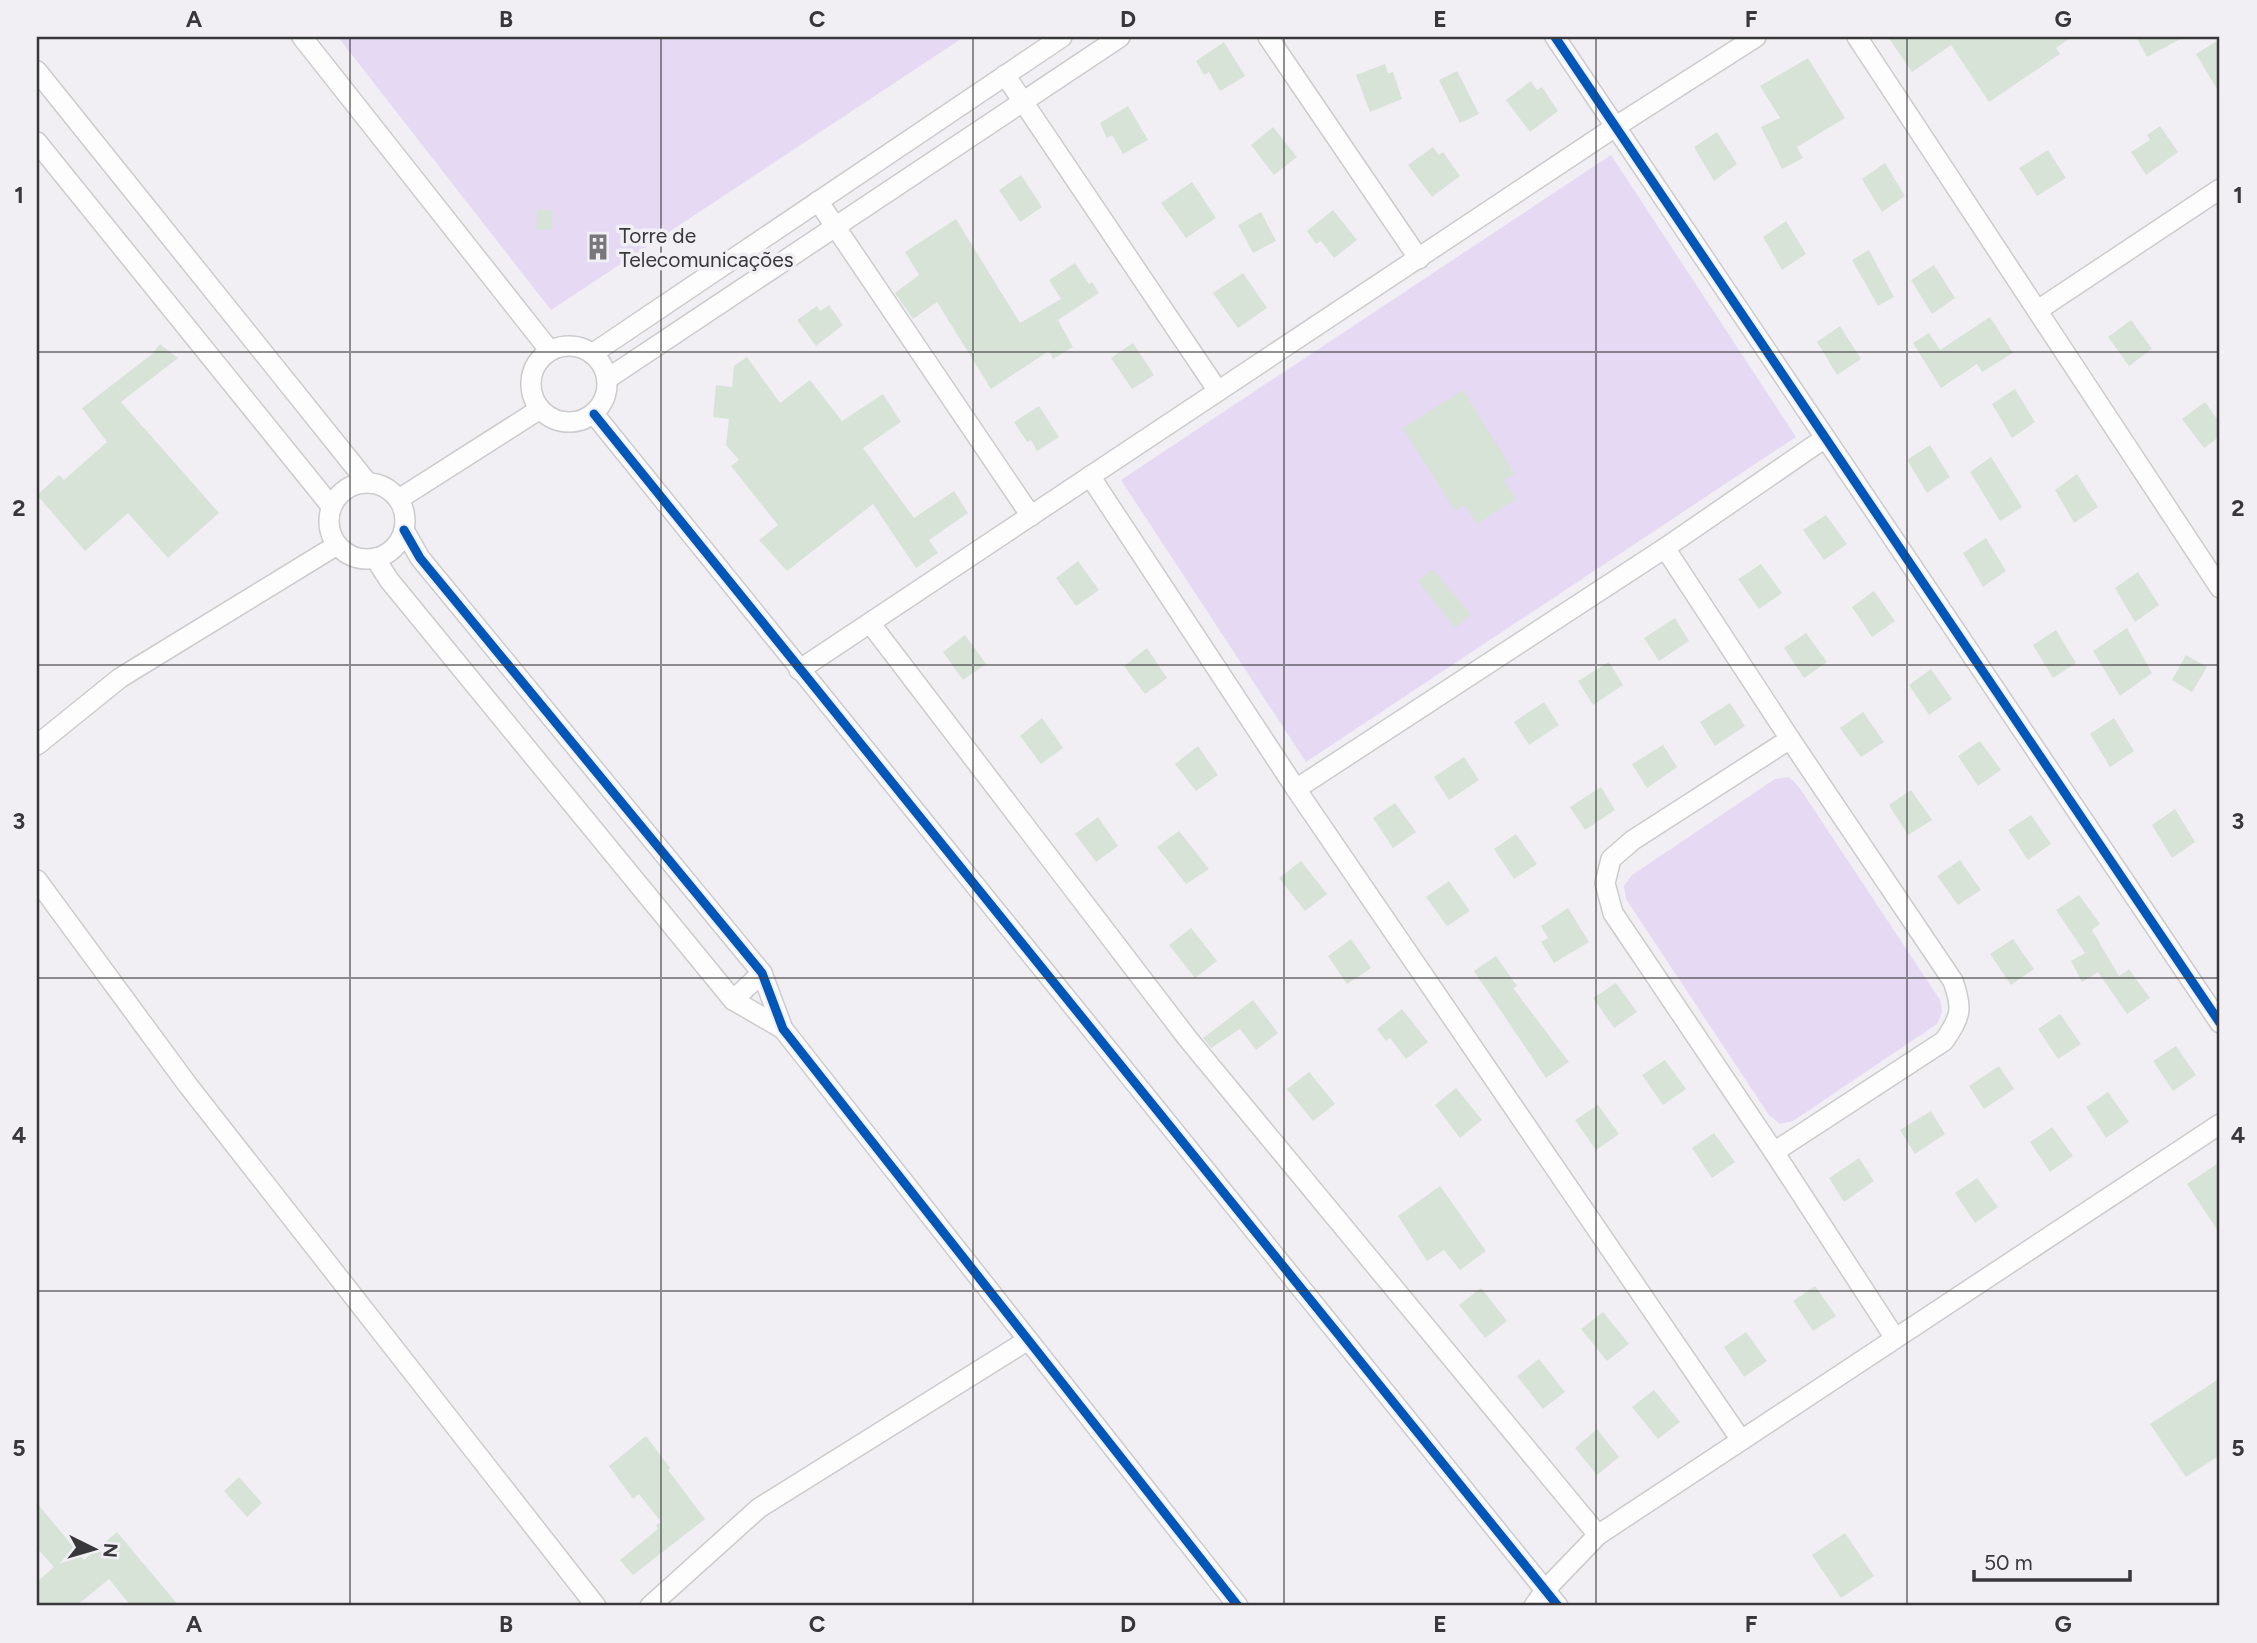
<svg xmlns="http://www.w3.org/2000/svg" width="2257" height="1643" viewBox="0 0 2257 1643" font-family="Figtree,sans-serif">
	<style>
		.green { fill: #e5d9f4 }
		.building { fill: #d8e3d8 }
		.lines { fill: none; stroke-linecap: round; stroke-linejoin: round }
		.street-casing { stroke: #cccbcd; stroke-width: 22 }
		.street { stroke: #fdfdfd; stroke-width: 19 }
		.cycleway-casing { stroke: #f1eef4; stroke-width: 13 }
		.cycleway { stroke: #0057b8; stroke-width: 9 }
		.grid { fill: none; stroke: #383739; stroke-width: 2; stroke-opacity: 0.55 }
		.labels { text-anchor: middle; dominant-baseline: central; stroke-width: 7; stroke-linejoin: round; paint-order: stroke }
		.poi-label { font-size: 21px; fill: #383739; stroke: #f1eef4; text-anchor: start }
		.neatline { fill: none; stroke: #383739; stroke-width: 2.5 }
		.grid-label { font-size: 23px; text-anchor: middle; font-weight: bold; fill: #383739 }
	</style>
	<rect width="100%" height="100%" fill="#f1eff3"/>
	<g class="green">
		<polygon points="338,37 964,37 551,310"/>
		<polygon points="1611,155 1796,437 1306,762 1121,480"/>
		<polygon points="1789,777 1799,787 1940,1000 1942,1012 1937,1024 1793,1121 1780,1124 1769,1115 1626,899 1624,886 1632,875 1775,779"/>
	</g>
	<g class="building">
		<polygon points="1888,37 2072,37 2056,48 2060,54 1989,102 1951,45 1912,72"/>
		<polygon points="2136,37 2184,37 2147,57"/>
		<polygon points="2220,39 2220,94 2196,54"/>
		<polygon points="1224,42 1245,76 1220,91 1209,72 1204,75 1196,61"/>
		<polygon points="1808,58 1845,118 1797,147 1803,158 1782,169 1761,127 1780,118 1760,86"/>
		<polygon points="1385,64 1388,73 1393,72 1402,99 1370,112 1356,75"/>
		<polygon points="1457,71 1479,114 1460,123 1439,80"/>
		<polygon points="1531,81 1537,90 1542,87 1558,111 1530,132 1506,100"/>
		<polygon points="1128,106 1148,140 1123,154 1112,135 1107,138 1100,123"/>
		<polygon points="2160,126 2178,152 2146,175 2131,152 2150,140 2147,135"/>
		<polygon points="1273,127 1297,157 1274,175 1251,145"/>
		<polygon points="1717,132 1737,164 1714,181 1694,147"/>
		<polygon points="1433,147 1439,155 1443,152 1460,176 1432,197 1408,165"/>
		<polygon points="2048,150 2066,178 2037,196 2019,168"/>
		<polygon points="1885,163 1905,196 1882,212 1862,179"/>
		<polygon points="1021,175 1042,207 1020,222 999,190"/>
		<polygon points="1192,182 1216,218 1186,238 1161,203"/>
		<polygon points="537,209 552,210 552,230 536,229"/>
		<polygon points="1333,210 1357,240 1334,258 1321,241 1316,244 1307,231"/>
		<polygon points="1261,212 1276,241 1253,253 1238,225"/>
		<polygon points="956,219 1020,323 1061,299 1049,280 1075,263 1089,284 1092,282 1099,293 1058,320 1073,347 1053,359 1049,351 991,389 937,302 913,319 895,293 919,275 905,252"/>
		<polygon points="1786,221 1806,254 1782,270 1763,237"/>
		<polygon points="1869,250 1894,297 1878,306 1852,260"/>
		<polygon points="1934,265 1955,298 1932,314 1911,280"/>
		<polygon points="1243,273 1267,308 1238,328 1213,293"/>
		<polygon points="829,305 843,325 816,346 797,320 817,306 820,311"/>
		<polygon points="1990,317 2013,353 1982,372 1977,364 1941,388 1913,343 1929,333 1940,350"/>
		<polygon points="2131,320 2152,349 2129,366 2108,337"/>
		<polygon points="1840,326 1861,359 1837,375 1817,342"/>
		<polygon points="1133,343 1154,375 1132,389 1111,358"/>
		<polygon points="160,344 178,358 121,402 219,513 168,558 128,513 85,551 37,495 59,475 64,480 107,442 82,408 151,355"/>
		<polygon points="747,357 780,403 810,380 842,421 883,394 901,422 863,448 914,518 954,491 968,513 929,540 938,553 916,568 873,504 787,571 759,540 778,525 731,466 739,460 726,445 729,419 713,417 716,385 732,387 734,366"/>
		<polygon points="2015,389 2035,422 2012,438 1992,404"/>
		<polygon points="1463,390 1515,474 1504,480 1516,499 1477,524 1465,505 1455,511 1403,428"/>
		<polygon points="2205,402 2220,423 2220,436 2204,448 2182,419"/>
		<polygon points="1039,406 1059,437 1037,451 1031,440 1027,442 1014,422"/>
		<polygon points="1930,445 1950,477 1927,493 1907,460"/>
		<polygon points="1991,457 2022,507 2000,521 1970,472"/>
		<polygon points="2077,474 2098,507 2074,523 2055,490"/>
		<polygon points="1826,515 1847,544 1824,560 1803,530"/>
		<polygon points="1986,538 2006,571 1983,587 1963,553"/>
		<polygon points="1078,561 1099,590 1076,606 1056,578"/>
		<polygon points="1761,564 1782,593 1759,609 1738,579"/>
		<polygon points="1433,569 1471,615 1455,628 1418,581"/>
		<polygon points="2138,572 2159,605 2135,622 2115,588"/>
		<polygon points="1874,591 1895,621 1872,637 1852,607"/>
		<polygon points="1675,618 1689,641 1659,661 1644,638"/>
		<polygon points="2127,628 2152,673 2120,696 2093,651"/>
		<polygon points="2056,630 2076,663 2053,678 2033,645"/>
		<polygon points="1806,633 1827,662 1804,678 1784,648"/>
		<polygon points="965,635 986,664 963,680 943,652"/>
		<polygon points="1147,648 1167,678 1145,694 1124,666"/>
		<polygon points="2186,655 2207,667 2192,692 2172,680"/>
		<polygon points="1609,662 1623,685 1593,705 1578,681"/>
		<polygon points="1931,669 1952,699 1929,715 1909,685"/>
		<polygon points="1544,702 1559,725 1529,745 1514,722"/>
		<polygon points="1730,703 1745,726 1715,746 1700,722"/>
		<polygon points="1863,712 1884,742 1861,757 1840,728"/>
		<polygon points="1042,718 1063,748 1041,764 1020,736"/>
		<polygon points="2114,718 2134,751 2110,767 2090,734"/>
		<polygon points="1980,741 2001,770 1978,786 1958,756"/>
		<polygon points="1663,745 1677,767 1647,788 1632,764"/>
		<polygon points="1198,746 1218,775 1196,791 1175,764"/>
		<polygon points="1464,757 1479,780 1449,800 1434,777"/>
		<polygon points="1601,787 1615,810 1585,830 1570,807"/>
		<polygon points="1911,790 1932,820 1908,835 1889,805"/>
		<polygon points="1395,803 1416,832 1393,848 1373,818"/>
		<polygon points="2175,809 2195,842 2172,858 2152,825"/>
		<polygon points="2031,815 2051,844 2028,860 2008,830"/>
		<polygon points="1098,817 1118,846 1096,862 1075,834"/>
		<polygon points="1179,831 1209,869 1186,884 1157,847"/>
		<polygon points="1516,834 1537,864 1514,879 1494,849"/>
		<polygon points="1960,860 1981,890 1958,905 1937,876"/>
		<polygon points="1301,861 1327,894 1305,911 1279,878"/>
		<polygon points="1449,881 1470,911 1447,926 1426,897"/>
		<polygon points="2079,895 2100,924 2092,930 2119,976 2129,969 2150,998 2127,1014 2098,972 2082,982 2071,961 2085,953 2056,910"/>
		<polygon points="1568,908 1589,942 1554,963 1541,942 1548,938 1541,926"/>
		<polygon points="1191,928 1217,961 1195,978 1169,945"/>
		<polygon points="1351,939 1371,968 1347,984 1328,956"/>
		<polygon points="2013,939 2034,969 2011,985 1990,954"/>
		<polygon points="1496,956 1517,986 1513,988 1569,1062 1546,1078 1474,971"/>
		<polygon points="1616,983 1637,1012 1614,1028 1593,998"/>
		<polygon points="1253,1000 1278,1033 1256,1050 1240,1029 1211,1048 1203,1038"/>
		<polygon points="1402,1009 1428,1042 1406,1059 1390,1038 1386,1041 1377,1029"/>
		<polygon points="2060,1014 2081,1044 2058,1059 2038,1029"/>
		<polygon points="2176,1046 2196,1075 2173,1091 2153,1061"/>
		<polygon points="1665,1060 1686,1089 1663,1105 1642,1075"/>
		<polygon points="1999,1066 2014,1089 1984,1109 1969,1086"/>
		<polygon points="1309,1072 1335,1104 1313,1121 1287,1089"/>
		<polygon points="1456,1088 1482,1120 1460,1138 1435,1105"/>
		<polygon points="2108,1092 2129,1122 2106,1138 2086,1107"/>
		<polygon points="1598,1105 1619,1134 1596,1150 1575,1120"/>
		<polygon points="1931,1111 1945,1134 1915,1154 1900,1130"/>
		<polygon points="2052,1127 2073,1156 2050,1172 2030,1142"/>
		<polygon points="1714,1133 1735,1162 1712,1178 1692,1148"/>
		<polygon points="1859,1158 1874,1181 1844,1202 1829,1178"/>
		<polygon points="2220,1162 2220,1234 2187,1184"/>
		<polygon points="1977,1178 1998,1207 1975,1223 1955,1193"/>
		<polygon points="1440,1186 1486,1251 1460,1270 1444,1250 1427,1261 1398,1216"/>
		<polygon points="1815,1286 1836,1316 1813,1331 1793,1301"/>
		<polygon points="1481,1288 1507,1321 1485,1338 1459,1305"/>
		<polygon points="1603,1312 1629,1344 1607,1361 1581,1329"/>
		<polygon points="1746,1332 1767,1361 1744,1377 1724,1347"/>
		<polygon points="1539,1359 1565,1392 1543,1409 1517,1376"/>
		<polygon points="2220,1378 2220,1455 2186,1477 2150,1424"/>
		<polygon points="1654,1390 1680,1422 1658,1439 1632,1407"/>
		<polygon points="1597,1429 1619,1457 1597,1475 1575,1448"/>
		<polygon points="646,1436 670,1468 668,1470 705,1519 633,1575 620,1560 658,1529 656,1525 661,1522 639,1494 633,1499 609,1466"/>
		<polygon points="239,1477 262,1503 247,1517 224,1491"/>
		<polygon points="37,1503 84,1560 117,1532 179,1606 131,1606 109,1579 76,1606 37,1606 37,1582 54,1567 37,1548"/>
		<polygon points="1845,1533 1874,1576 1841,1598 1812,1555"/>
	</g>
	<g class="lines">
		<g class="street-casing">
			<g id="street">
				<polyline points="302,37 550,351"/>
				<polyline points="1268,37 1419,259"/>
				<polyline points="1555,37 2220,1023"/>
				<polyline points="1857,37 2220,588"/>
				<polyline points="37,71 367,482"/>
				<polyline points="1005,75 1218,391"/>
				<polyline points="37,142 331,506"/>
				<polyline points="818,201 1031,516"/>
				<polyline points="2038,310 2220,189"/>
				<circle cx="569" cy="384" r="38"/>
				<polyline points="592,354 1062,37"/>
				<polyline points="607,379 1120,37"/>
				<polyline points="594,414 1558,1606"/>
				<polyline points="1090,476 1296,789 1741,1440"/>
				<circle cx="367" cy="521" r="38"/>
				<polyline points="399,499 540,409"/>
				<polyline points="404,530 420,558 762,973 783,1029 1238,1606"/>
				<polyline points="1665,548 1790,739 1633,840 1611,859 1605,883 1613,913 1774,1152 1895,1338"/>
				<polyline points="375,558 389,580 733,1000 783,1029"/>
				<polyline points="870,623 1188,1039 1598,1535"/>
				<polyline points="799,670 1615,127 1756,37"/>
				<polyline points="37,745 120,678 337,545"/>
				<polyline points="1296,789 1665,548 1825,438"/>
				<polyline points="37,880 187,1084 596,1606"/>
				<polyline points="733,1000 762,973"/>
				<path d="M1774,1152l170,-111c17,-24 19,-32 9,-60l-163,-242"/>
				<polyline points="650,1606 759,1508 1028,1340"/>
				<polyline points="1534,1606 1545,1590 1598,1535 2220,1124"/>
			</g>
		</g>
		<use href="#street" class="street"/>
		<g class="cycleway-casing">
			<g id="cycleway">
				<polyline points="1555,37 2220,1023"/>
				<polyline points="594,414 1558,1606"/>
				<polyline points="404,530 420,558 762,973 783,1029 1238,1606"/>
			</g>
		</g>
		<use href="#cycleway" class="cycleway"/>
	</g>
	<path class="grid" d="M350,37v1569M661,37v1569M973,37v1569M1284,37v1569M1596,37v1569M1907,37v1569M37,352h2183M37,665h2183M37,978h2183M37,1291h2183"/>
	<defs>
		<g id="building-bare" transform="scale(2.1)"><path d="M-4-6H4V6H1V3H-1V6H-4ZM-2.5-4.3h1.7v1.8h-1.7ZM.8-4.3h1.7v1.8H.8ZM-2.5-1h1.7V.8h-1.7ZM.8-1h1.7V.8H.8Z" fill="#79777a" stroke="#f1eef4" stroke-width="2.5" paint-order="stroke"/></g>
	</defs>
	<g fill-rule="evenodd">
		<use href="#building-bare" x="598" y="247"/>
	</g>
	<g class="labels">
		<g class="poi-label">
			<text x="619" y="235">Torre de<tspan x="619" dy="24">Telecomunicações</tspan></text>
		</g>
	</g>
	<rect width="2257" height="1643" fill="none" stroke="#f1eef4" stroke-width="77"/>
	<g transform="translate(94 1549) rotate(95)" stroke="#f1eef4" stroke-width="5" paint-order="stroke">
	<path d="M0-5L12 26L0 18L-12 26Z" fill="#383739"/>
	<text y="-10" font-size="19" font-weight="bold" text-anchor="middle" fill="#383739">N</text>
	</g>
	<path d="M1974 1570v10h156v-10" fill="none" stroke="#383739" stroke-width="3.5"/>
	<text x="1984" y="1570" font-size="21" fill="#383739" stroke="#f1eef4" stroke-width="5" paint-order="stroke">50 m</text>
	<rect x="38" y="38" width="2180" height="1566" class="neatline"/>
	<g class="grid-label">
		<text x="194" y="27">A</text>
		<text x="506" y="27">B</text>
		<text x="817" y="27">C</text>
		<text x="1128" y="27">D</text>
		<text x="1440" y="27">E</text>
		<text x="1751" y="27">F</text>
		<text x="2063" y="27">G</text>
		<text x="19" y="203">1</text>
		<text x="2238" y="203">1</text>
		<text x="19" y="516">2</text>
		<text x="2238" y="516">2</text>
		<text x="19" y="829">3</text>
		<text x="2238" y="829">3</text>
		<text x="19" y="1143">4</text>
		<text x="2238" y="1143">4</text>
		<text x="19" y="1456">5</text>
		<text x="2238" y="1456">5</text>
		<text x="194" y="1632">A</text>
		<text x="506" y="1632">B</text>
		<text x="817" y="1632">C</text>
		<text x="1128" y="1632">D</text>
		<text x="1440" y="1632">E</text>
		<text x="1751" y="1632">F</text>
		<text x="2063" y="1632">G</text>
	</g>
</svg>
